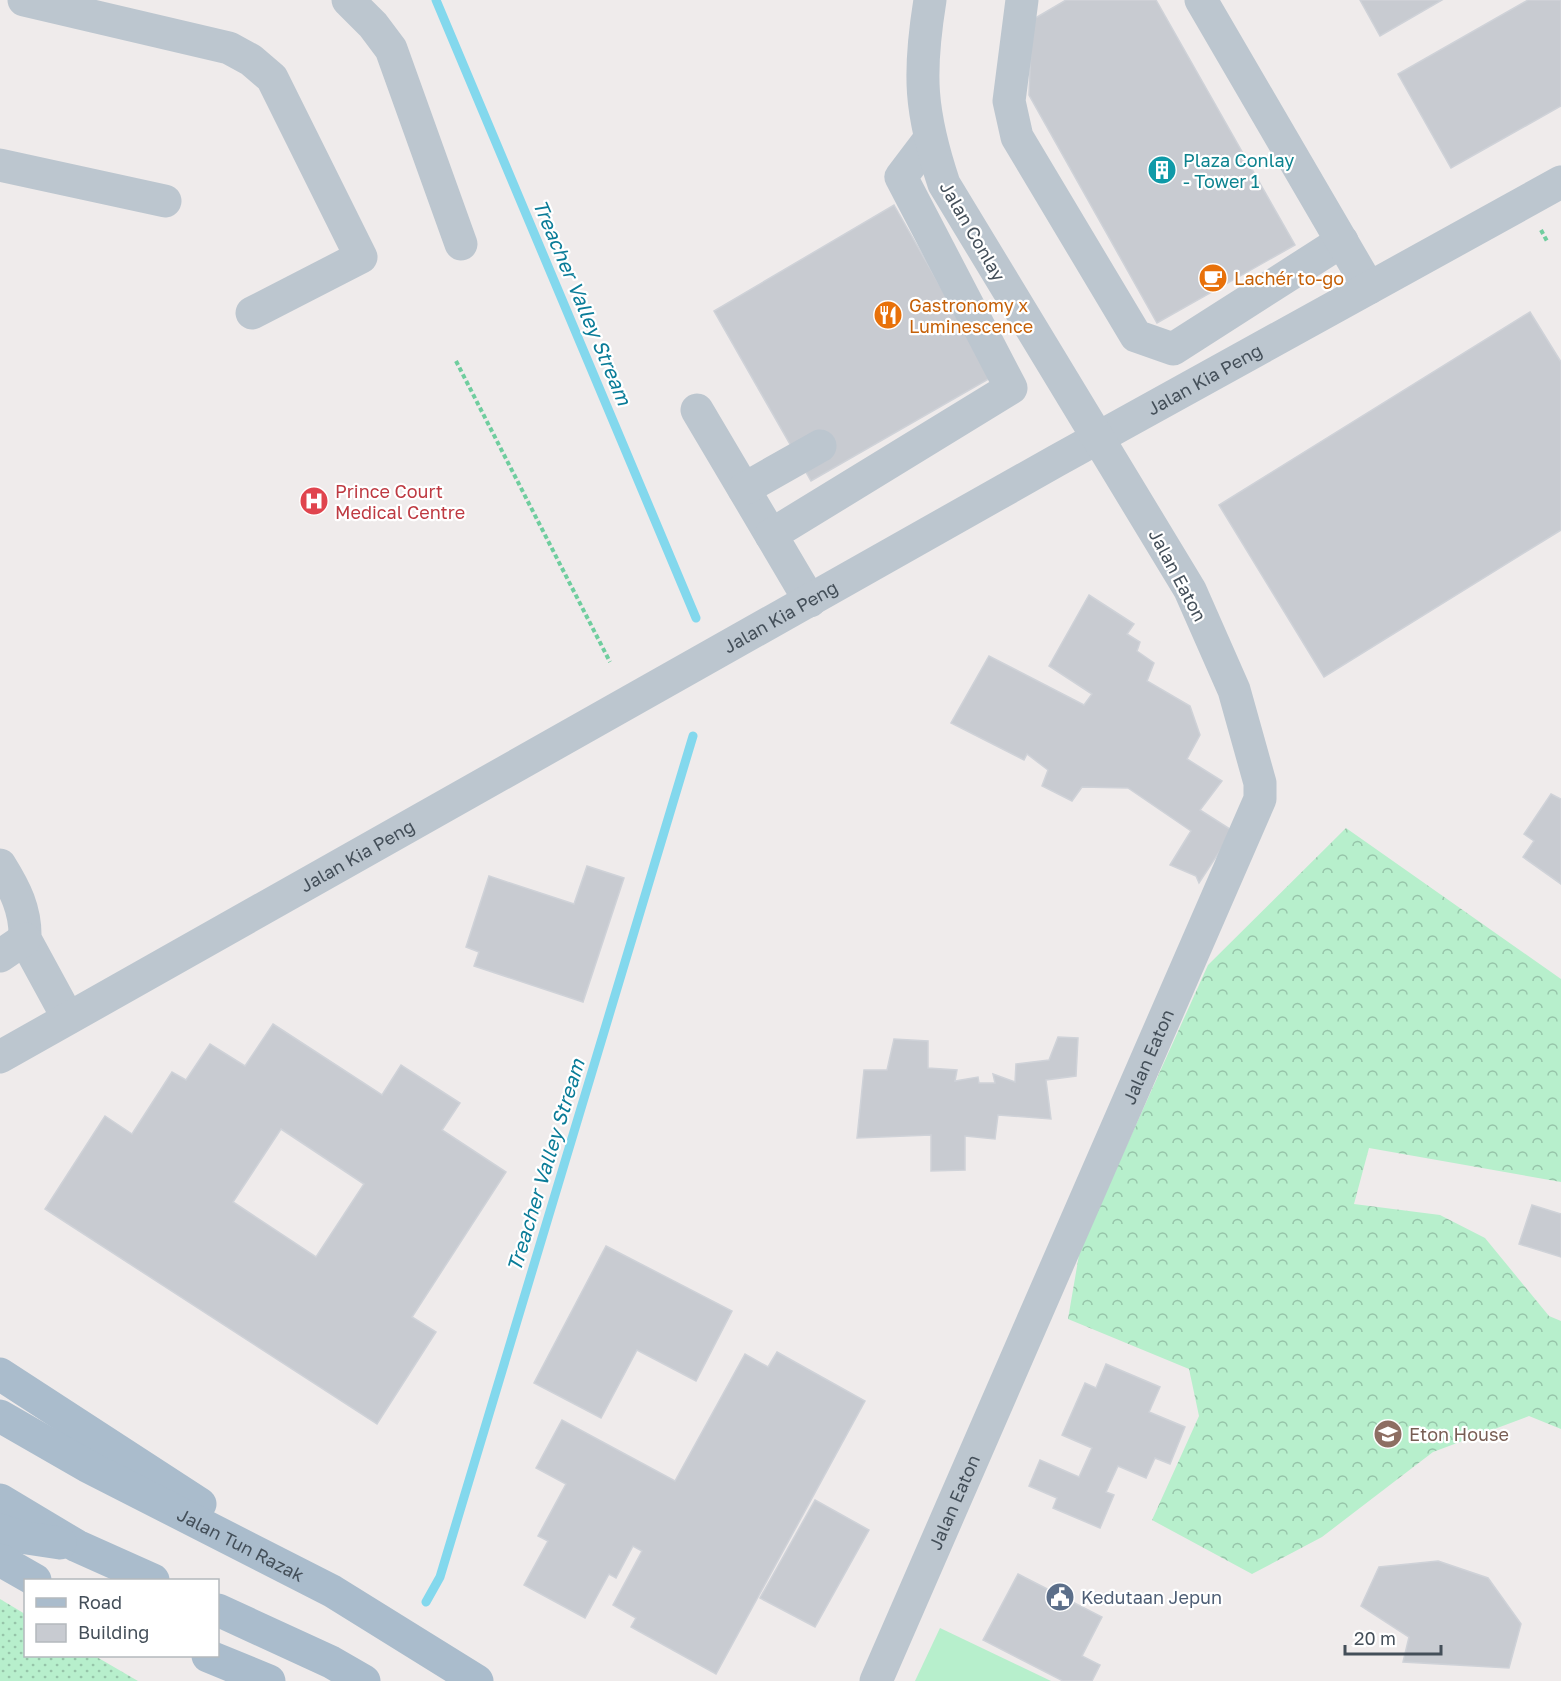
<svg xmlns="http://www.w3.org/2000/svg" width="1561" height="1681" viewBox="0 0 1561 1681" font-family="'Golos Text',sans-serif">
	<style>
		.grass { fill: url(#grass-dots) }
		.forest { fill: url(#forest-crowns) }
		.garden { fill: #b7efcc }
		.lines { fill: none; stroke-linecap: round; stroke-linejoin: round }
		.stream { stroke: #83d8ed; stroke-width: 9 }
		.building { fill: #c8cbd1; stroke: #cfd2d8; stroke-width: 1.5; fill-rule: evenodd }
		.path { stroke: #6fcd9e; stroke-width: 4; stroke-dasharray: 4.5 3; stroke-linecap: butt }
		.minor { stroke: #bcc6cf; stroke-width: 33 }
		.major { stroke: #aabccc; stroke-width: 33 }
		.labels { text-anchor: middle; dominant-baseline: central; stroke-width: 4.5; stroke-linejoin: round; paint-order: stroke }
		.culture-label { font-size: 18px; fill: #0d838f; stroke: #fff; text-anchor: start }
		.street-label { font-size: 18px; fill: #444f59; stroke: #fff }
		.food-label { font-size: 18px; fill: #c56008; stroke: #fff; text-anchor: start }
		.health-label { font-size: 18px; fill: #be3a42; stroke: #fff; text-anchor: start }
		.education-label { font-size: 18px; fill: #785e54; stroke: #fff; text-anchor: start }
		.service-label { font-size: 18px; fill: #4e5e75; stroke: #fff; text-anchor: start }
		.water-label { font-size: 20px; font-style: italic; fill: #0a7c98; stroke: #fff }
	</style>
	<defs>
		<pattern id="grass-dots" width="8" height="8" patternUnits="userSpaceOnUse" patternTransform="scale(1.5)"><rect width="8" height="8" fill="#b7efcc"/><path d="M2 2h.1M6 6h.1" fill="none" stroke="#96c4a9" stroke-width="1.8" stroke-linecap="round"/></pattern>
		<pattern id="forest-crowns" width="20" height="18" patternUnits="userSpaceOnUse" patternTransform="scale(1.5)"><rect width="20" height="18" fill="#b7efcc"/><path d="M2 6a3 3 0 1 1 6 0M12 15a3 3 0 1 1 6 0" fill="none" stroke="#96c4a9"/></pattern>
	</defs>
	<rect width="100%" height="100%" fill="#efebeb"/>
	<polygon class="grass" points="0,1599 25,1614 26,1656 95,1656 138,1681 0,1681"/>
	<polygon class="forest" points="1346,828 1561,979 1561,1182 1369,1148 1354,1204 1440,1215 1485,1238 1549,1316 1561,1321 1561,1429 1529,1416 1433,1452 1322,1537 1252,1574 1152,1520 1199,1416 1189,1369 1068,1319 1080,1249 1208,965"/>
	<polygon class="garden" points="940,1628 1051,1681 915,1681"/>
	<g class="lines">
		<g class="stream">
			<polyline points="436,0 696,618"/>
			<polyline points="426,1602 440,1577 693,736"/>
		</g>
	</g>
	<g class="building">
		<polygon points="1066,0 1156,0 1295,245 1157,323 1029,95 1032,20"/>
		<polygon points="1360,0 1442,0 1380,36"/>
		<polygon points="1528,0 1561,0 1561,106 1451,168 1398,74"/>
		<polygon points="894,205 992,377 811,481 714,311"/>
		<polygon points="1530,312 1561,362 1561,530 1324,677 1219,505"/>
		<polygon points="1089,595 1134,624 1127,634 1140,642 1137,651 1154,663 1147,681 1190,706 1200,735 1187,759 1222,781 1200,810 1233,831 1199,883 1196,876 1170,865 1191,831 1128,788 1082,787 1072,801 1042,786 1048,770 1027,754 1024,760 951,723 989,656 1084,705 1092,694 1049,666"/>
		<polygon points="1551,794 1561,799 1561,884 1523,857 1534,841 1524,834"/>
		<polygon points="587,866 624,878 583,1002 474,966 479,952 466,947 489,876 574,904"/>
		<path d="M273,1024l109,71 19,-30 59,38 -18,27 64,42 -94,145 24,15 -59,92 -332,-215 60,-93 27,18 40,-62 14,8 24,-36 35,22zM281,1129l83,55 -48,73 -83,-55z"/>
		<polygon points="1058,1037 1078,1038 1076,1076 1046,1080 1051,1119 998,1115 995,1139 965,1136 965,1170 931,1171 931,1135 857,1138 864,1070 887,1070 894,1039 928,1041 928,1068 957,1070 955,1081 978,1077 979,1083 995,1083 993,1074 1015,1082 1016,1064 1049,1060"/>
		<polygon points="1532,1205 1561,1214 1561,1257 1519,1244"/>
		<polygon points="606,1246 732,1311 696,1381 637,1350 601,1418 534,1383"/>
		<polygon points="777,1352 865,1401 716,1674 631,1627 636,1618 613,1605 642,1551 633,1546 616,1578 609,1574 585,1618 524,1585 548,1541 538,1536 566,1484 536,1468 562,1420 675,1481 745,1354 768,1367"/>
		<polygon points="1106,1364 1160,1387 1149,1412 1185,1427 1170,1464 1155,1458 1146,1478 1118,1466 1106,1492 1114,1495 1100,1528 1053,1508 1057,1498 1029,1486 1040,1460 1079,1477 1092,1448 1062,1435 1085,1383 1096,1388"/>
		<polygon points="815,1500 869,1530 815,1627 760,1598"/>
		<polygon points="1438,1561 1488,1578 1521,1624 1509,1668 1403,1662 1409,1637 1361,1606 1379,1567"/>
		<polygon points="1018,1574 1102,1617 1082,1656 1100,1665 1092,1681 1063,1681 983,1640"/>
	</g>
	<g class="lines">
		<g class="path">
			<polyline points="1541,230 1548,243"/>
			<polyline points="456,361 610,662"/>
		</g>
		<g class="minor">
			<polyline points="24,0 229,48 251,60 272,78 361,257 252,313"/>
			<polyline points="348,0 373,25 391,49 461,244"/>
			<polyline points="1022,0 1009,101 1017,137 1136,336 1173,349 1342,241"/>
			<polyline points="1201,0 1369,288"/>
			<polyline points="0,165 165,201"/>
			<polyline points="697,410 771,535"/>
			<polyline points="744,489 820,446"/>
			<polyline points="810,601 771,535 1011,388 901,177 929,140"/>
			<path d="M0,865c15,24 26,45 25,74l43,79"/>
			<polyline points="0,956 25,939"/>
			<path id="s1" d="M0,1057l1056,-596 505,-279"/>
			<path id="s2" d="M876,1681l384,-882v-16l-26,-93 -44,-100 -246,-406c-24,-72 -26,-110 -14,-184"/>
		</g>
		<g class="major">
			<polyline points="0,1374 200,1504"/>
			<path id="s3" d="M0,1416l87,50 245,125 145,90"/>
			<polyline points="0,1500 77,1546 153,1580"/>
			<polyline points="0,1530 20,1537 60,1543"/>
			<polyline points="0,1560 35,1580"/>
			<polyline points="218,1610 331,1662 364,1681"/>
			<polyline points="208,1656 269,1681"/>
		</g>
	</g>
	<defs>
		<g id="building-disc" transform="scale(1.5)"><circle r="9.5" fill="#0f9aa8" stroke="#fff"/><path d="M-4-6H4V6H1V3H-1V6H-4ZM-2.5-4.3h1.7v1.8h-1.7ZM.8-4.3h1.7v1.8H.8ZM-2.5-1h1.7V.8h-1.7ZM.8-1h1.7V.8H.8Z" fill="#fff"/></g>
		<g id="cafe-disc" transform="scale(1.5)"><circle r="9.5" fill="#e8710a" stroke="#fff"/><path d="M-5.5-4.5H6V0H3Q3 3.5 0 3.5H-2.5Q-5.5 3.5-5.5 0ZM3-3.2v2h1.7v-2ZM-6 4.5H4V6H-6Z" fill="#fff"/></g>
		<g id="restaurant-disc" transform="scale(1.5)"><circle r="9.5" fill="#e8710a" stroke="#fff"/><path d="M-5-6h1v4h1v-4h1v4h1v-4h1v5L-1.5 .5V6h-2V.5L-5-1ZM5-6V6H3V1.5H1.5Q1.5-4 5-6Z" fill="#fff"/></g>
		<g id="hospital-disc" transform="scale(1.5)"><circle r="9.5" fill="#e0444e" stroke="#fff"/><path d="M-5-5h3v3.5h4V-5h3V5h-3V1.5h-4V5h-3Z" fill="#fff"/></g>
		<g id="school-disc" transform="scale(1.5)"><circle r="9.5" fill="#8d6e63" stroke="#fff"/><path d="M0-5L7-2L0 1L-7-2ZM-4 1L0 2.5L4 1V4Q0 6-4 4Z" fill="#fff"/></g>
		<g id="civic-disc" transform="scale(1.5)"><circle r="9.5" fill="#5c6f8a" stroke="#fff"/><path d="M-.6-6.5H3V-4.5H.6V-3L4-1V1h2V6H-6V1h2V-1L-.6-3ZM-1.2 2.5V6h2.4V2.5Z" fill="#fff"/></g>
	</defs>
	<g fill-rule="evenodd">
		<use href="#building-disc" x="1162" y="170"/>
		<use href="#cafe-disc" x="1213" y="278"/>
		<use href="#restaurant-disc" x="888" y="315"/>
		<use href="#hospital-disc" x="314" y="501"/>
		<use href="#school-disc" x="1388" y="1434"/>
		<use href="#civic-disc" x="1060" y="1597"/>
	</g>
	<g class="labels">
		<g class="culture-label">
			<text x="1183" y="160">Plaza Conlay<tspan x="1183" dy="21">- Tower 1</tspan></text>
		</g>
		<g class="street-label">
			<text transform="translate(973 231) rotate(60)">Jalan Conlay</text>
			<text stroke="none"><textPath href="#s1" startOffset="1382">Jalan Kia Peng</textPath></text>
			<text transform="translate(1178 575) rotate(62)">Jalan Eaton</text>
			<text stroke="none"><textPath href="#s1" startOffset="896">Jalan Kia Peng</textPath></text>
			<text stroke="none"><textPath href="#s1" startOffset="410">Jalan Kia Peng</textPath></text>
			<text stroke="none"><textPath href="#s2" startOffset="681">Jalan Eaton</textPath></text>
			<text stroke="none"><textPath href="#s2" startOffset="195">Jalan Eaton</textPath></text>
			<text stroke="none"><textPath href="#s3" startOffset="273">Jalan Tun Razak</textPath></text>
		</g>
		<g class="food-label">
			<text x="1234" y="278">Lachér to-go</text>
			<text x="909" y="305">Gastronomy x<tspan x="909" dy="21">Luminescence</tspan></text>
		</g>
		<g class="health-label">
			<text x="335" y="491">Prince Court<tspan x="335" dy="21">Medical Centre</tspan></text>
		</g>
		<g class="education-label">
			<text x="1409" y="1434">Eton House</text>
		</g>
		<g class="service-label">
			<text x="1081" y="1597">Kedutaan Jepun</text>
		</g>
		<g class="water-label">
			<text transform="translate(583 302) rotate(67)">Treacher Valley Stream</text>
			<text transform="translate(545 1165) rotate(-73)">Treacher Valley Stream</text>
		</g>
	</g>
	<rect x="24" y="1579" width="195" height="78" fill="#ffffff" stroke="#b4b9bd" stroke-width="1.5"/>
	<rect x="36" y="1598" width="30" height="9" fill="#aabccc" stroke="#b4b9bd" stroke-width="1.5"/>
	<text x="78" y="1609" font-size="18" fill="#444f59">Road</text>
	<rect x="36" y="1624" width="30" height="18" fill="#c8cbd1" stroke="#b4b9bd" stroke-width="1.5"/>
	<text x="78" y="1639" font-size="18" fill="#444f59">Building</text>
	<path d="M1345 1645v9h96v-9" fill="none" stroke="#444f59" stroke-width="3"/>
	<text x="1354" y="1645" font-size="18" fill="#444f59" stroke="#ffffff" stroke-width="4.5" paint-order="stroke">20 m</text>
</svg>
